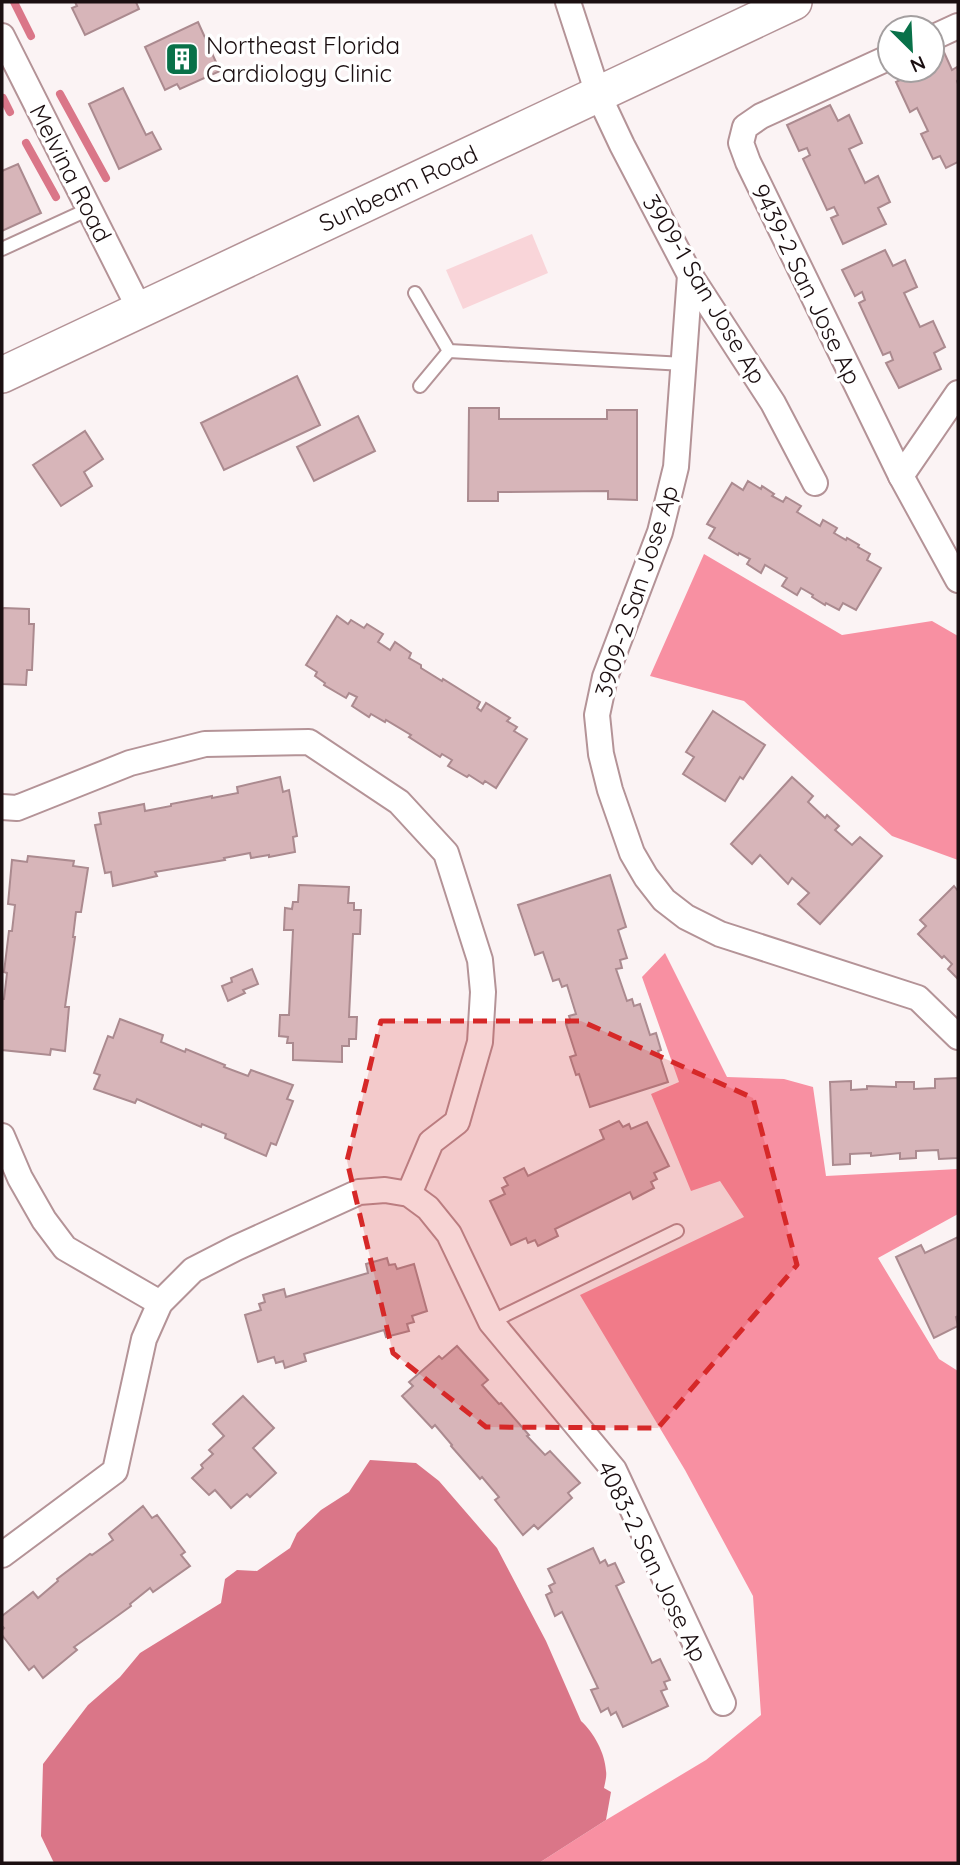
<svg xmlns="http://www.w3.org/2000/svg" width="960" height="1865" viewBox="0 0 960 1865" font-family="Quicksand,sans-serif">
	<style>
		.green { fill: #f9d5d9 }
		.forest { fill: #f890a2 }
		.water { fill: #da7688 }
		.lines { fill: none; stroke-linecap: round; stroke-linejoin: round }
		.stream { stroke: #da7688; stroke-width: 8 }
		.building { fill: #d7b5b9; stroke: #ab8a8f; stroke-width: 2 }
		.lane-casing { stroke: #b49397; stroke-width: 16 }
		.street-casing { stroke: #b49397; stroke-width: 28 }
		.secondary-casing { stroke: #b49397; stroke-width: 38 }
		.lane { stroke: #fff; stroke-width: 12 }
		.street { stroke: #fff; stroke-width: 24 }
		.secondary { stroke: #fff; stroke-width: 35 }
		.marked { fill: #d62828; fill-opacity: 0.2; stroke: #d62828; stroke-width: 5; stroke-dasharray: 14 9; stroke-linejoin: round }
		.labels { text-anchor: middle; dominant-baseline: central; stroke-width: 7; stroke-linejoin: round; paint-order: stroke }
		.poi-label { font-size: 24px; fill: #1b0f11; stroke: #fff; text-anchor: start }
		.street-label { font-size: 24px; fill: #1b0f11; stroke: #fff }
	</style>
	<rect width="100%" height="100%" fill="#fbf3f4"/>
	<polygon class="green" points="532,234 548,273 463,309 446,270"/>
	<g class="forest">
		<polygon points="704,554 842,635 932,621 958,636 958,860 892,836 744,701 650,676"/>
		<polygon points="665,953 727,1077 784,1079 813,1087 826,1176 958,1169 958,1214 878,1258 939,1359 958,1371 958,1863 539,1863 606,1820 706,1760 761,1715 753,1596 685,1470 580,1295 744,1217 720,1181 691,1191 651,1094 679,1082 642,977"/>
	</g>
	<path class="water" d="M370,1460l46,3 23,18 58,67 49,93 35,80c13,12 24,32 25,50 1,5 -1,12 -2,17l7,4 -5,28 -67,43h-485l-13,-27 2,-72 45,-59 32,-28 20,-24 81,-50 4,-24 12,-9 20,1 33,-23 7,-15 24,-23 28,-18z"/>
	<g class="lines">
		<g class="stream">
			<polyline points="14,2 31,36"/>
			<polyline points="60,94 106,178"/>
			<polyline points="3,98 10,112"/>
			<polyline points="26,143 56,197"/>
		</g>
	</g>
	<g class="building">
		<polygon points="75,2 136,2 139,9 85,35 72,8 77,6"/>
		<polygon points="198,22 220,71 180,89 177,84 165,90 145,47"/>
		<polygon points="943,50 952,70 957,67 958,71 958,80 957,81 958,84 958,162 946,168 940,156 933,159 921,134 928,131 917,108 910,112 896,82 902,79 898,71 900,70 932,70 932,55"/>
		<polygon points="123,88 146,135 152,132 161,149 119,169 89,104"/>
		<polygon points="830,105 838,121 849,115 862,143 849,149 865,183 878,176 890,202 878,208 886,224 843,244 831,218 838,215 834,207 827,210 803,159 810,155 807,148 799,151 787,125"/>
		<polygon points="18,164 41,213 2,231 2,171"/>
		<polygon points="885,250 893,266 905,260 917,287 904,293 920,327 933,321 945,347 934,353 941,369 899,388 886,363 893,360 890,352 883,355 859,303 865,300 862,292 855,296 842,270"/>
		<polygon points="297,376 320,425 224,470 201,423"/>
		<polygon points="469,408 499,408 499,419 607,419 607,410 637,410 637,500 608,499 608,491 498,492 498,501 468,501"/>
		<polygon points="358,416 375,451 314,481 297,447"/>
		<polygon points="85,431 103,459 84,472 92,486 61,506 33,465"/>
		<polygon points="748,481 761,489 762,486 774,494 772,496 783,502 786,497 801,506 797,512 820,526 823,520 837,528 834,533 846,540 847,538 859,545 858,547 870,554 867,560 881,568 856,610 843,603 839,610 826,603 825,605 812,597 813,595 801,588 797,595 782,586 787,578 765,565 761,573 747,564 750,559 739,553 738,555 709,538 715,528 707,524 732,483 743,490"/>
		<polygon points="4,608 29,609 29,624 34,624 32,670 27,670 26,685 2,684 2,609"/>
		<polygon points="337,616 348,624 351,620 364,628 367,624 383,634 378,642 390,650 395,642 411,653 409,658 421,665 421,668 442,681 443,679 480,702 477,708 481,711 486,703 510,718 507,721 517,727 514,731 527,739 496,788 485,781 483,784 469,775 467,777 448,766 452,760 442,754 440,757 409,737 411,735 386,720 385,722 371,714 369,717 352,706 357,697 349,693 346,698 324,685 325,683 315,676 317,672 306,665"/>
		<polygon points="713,711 765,745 743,779 740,777 725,801 683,774 694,757 686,752"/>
		<polygon points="280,777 283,792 289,790 297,836 293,837 295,852 269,857 269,855 251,858 250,853 224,858 225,860 155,872 157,876 113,886 111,872 105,873 95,825 101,824 99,813 144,804 145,811 171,806 171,804 212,796 212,798 238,793 237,787"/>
		<polygon points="792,777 813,796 808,802 825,818 827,815 839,826 835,830 852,845 860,837 882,856 820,924 798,904 809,893 792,878 788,884 760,855 752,864 731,844"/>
		<polygon points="28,856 74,861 73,866 88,868 81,912 76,912 73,937 75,937 65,1007 69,1007 65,1051 51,1049 50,1055 2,1050 2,999 4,999 7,973 4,972 9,931 12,931 15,905 8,904 12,860 27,862"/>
		<polygon points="610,875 626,927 618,930 627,958 620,960 622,968 616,969 627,1001 632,999 634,1006 640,1004 650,1035 656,1033 661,1050 658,1051 668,1082 590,1107 579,1074 576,1075 570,1057 576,1055 566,1024 571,1022 569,1016 576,1014 567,985 562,987 559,979 553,981 543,952 535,955 518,905"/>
		<polygon points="299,885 349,887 348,903 354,903 354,910 361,910 360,934 353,934 349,1017 357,1017 356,1039 349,1039 349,1046 342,1046 342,1062 293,1060 293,1043 287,1043 288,1037 279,1036 280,1015 289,1015 293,930 284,930 285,908 292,909 293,902 298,902"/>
		<polygon points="954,886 958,891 958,979 948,969 952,964 944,956 942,958 918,934 926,926 920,920"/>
		<polygon points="252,969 258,984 243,990 245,993 228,1001 222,986 232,982 231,978"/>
		<polygon points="120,1019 163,1035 161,1042 185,1052 186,1049 225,1065 224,1067 248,1076 251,1070 293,1085 287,1099 293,1101 276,1145 271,1143 266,1156 225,1138 226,1134 202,1124 201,1127 137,1099 135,1103 94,1089 100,1075 94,1073 108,1036 113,1038"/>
		<polygon points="958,1078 958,1158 939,1159 938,1150 916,1151 916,1158 900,1159 900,1153 871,1156 871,1153 850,1154 850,1164 833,1165 830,1082 851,1081 851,1090 867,1089 867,1086 896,1087 896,1082 914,1082 914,1089 935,1088 935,1079"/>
		<polygon points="619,1121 623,1127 629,1124 631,1129 647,1122 669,1166 654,1173 657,1179 651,1182 654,1188 633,1199 630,1192 555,1229 558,1236 538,1246 535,1240 528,1243 526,1238 511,1245 490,1201 505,1194 502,1188 508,1185 504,1178 524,1168 528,1176 604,1139 600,1130"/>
		<polygon points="958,1237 958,1316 956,1317 958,1326 934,1338 896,1257 921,1245 925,1253"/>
		<polygon points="387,1258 389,1265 395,1264 397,1269 414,1264 427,1311 412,1316 414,1322 407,1324 409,1331 386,1337 384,1330 304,1354 306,1361 285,1368 283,1361 276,1363 274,1357 258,1362 245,1315 261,1310 259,1304 265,1302 263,1295 284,1289 286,1297 368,1273 366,1264"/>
		<polygon points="457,1346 488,1380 482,1385 499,1404 501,1403 529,1435 527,1436 545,1455 550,1451 580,1483 568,1493 572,1498 538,1529 534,1525 523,1535 495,1500 499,1497 482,1477 480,1479 451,1446 452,1445 435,1425 432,1428 402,1396 413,1386 409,1382 439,1356 442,1359"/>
		<polygon points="243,1396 274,1428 253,1448 276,1473 250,1497 247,1494 231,1508 215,1490 209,1495 192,1478 203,1468 201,1465 213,1454 209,1450 224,1436 213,1424"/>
		<polygon points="143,1506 152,1518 157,1515 185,1552 181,1555 190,1566 153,1592 150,1588 130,1604 131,1606 74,1647 77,1650 43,1678 34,1666 29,1670 2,1635 2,1630 4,1628 2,1626 2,1616 33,1592 38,1598 58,1581 57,1579 90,1554 92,1555 113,1540 109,1534"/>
		<polygon points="593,1548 600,1563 605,1560 608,1566 615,1563 624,1582 616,1586 652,1663 660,1659 670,1680 664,1682 667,1689 661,1691 668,1706 623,1727 616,1712 611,1715 608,1708 601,1712 591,1690 598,1688 562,1612 555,1616 546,1595 552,1592 549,1586 555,1583 548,1569"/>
	</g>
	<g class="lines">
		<g class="lane-casing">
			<g id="lane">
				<polyline points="2,249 89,209"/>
				<polyline points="415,293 449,351 684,364"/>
				<polyline points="420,386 449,351"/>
				<polyline points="491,1322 677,1231"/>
			</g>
		</g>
		<g class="street-casing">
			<g id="street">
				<polyline points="568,2 598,94 622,145 690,275 773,403 815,483"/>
				<polyline points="2,36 140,310"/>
				<polyline points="932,38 958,26"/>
				<polyline points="890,57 761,116 745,127 741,143 748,162 901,476 958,580"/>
				<polyline points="690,275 676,467 660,532 605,677 597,715 601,754 610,790 632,853 646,877 664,900 686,917 720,934 918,998 958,1037"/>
				<polyline points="901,476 958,393"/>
				<polyline points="2,807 17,808 130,763 205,744 309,742 399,802 446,853 480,960 483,992 480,1042 457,1122 431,1142 409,1194"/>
				<polyline points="2,1136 20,1178 44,1220 65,1248 160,1303"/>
				<polyline points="2,1555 115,1471 144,1339 160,1303 193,1270 236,1248 359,1192 385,1190 409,1194 428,1208 449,1234 491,1322 614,1470 723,1703"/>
			</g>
		</g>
		<g class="secondary-casing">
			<polyline id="secondary" points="2,375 794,2"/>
		</g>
		<use href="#lane" class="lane"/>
		<use href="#street" class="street"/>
		<use href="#secondary" class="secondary"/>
	</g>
	<path class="marked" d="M381,1021h200l172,77 44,167 -139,163 -172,-1 -93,-74 -46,-192z"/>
	<defs>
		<g id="building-square" transform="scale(1.75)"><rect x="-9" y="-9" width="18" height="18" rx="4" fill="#097149" stroke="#fff"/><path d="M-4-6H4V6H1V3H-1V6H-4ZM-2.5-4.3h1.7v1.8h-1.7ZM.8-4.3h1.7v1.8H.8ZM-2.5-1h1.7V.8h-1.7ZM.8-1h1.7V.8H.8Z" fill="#fff"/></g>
	</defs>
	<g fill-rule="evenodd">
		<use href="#building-square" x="182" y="59"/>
	</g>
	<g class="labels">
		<g class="poi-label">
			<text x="206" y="45">Northeast Florida<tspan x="206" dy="28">Cardiology Clinic</tspan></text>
		</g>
		<g class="street-label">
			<text transform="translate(71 173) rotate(63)">Melvina Road</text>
			<text transform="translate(398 188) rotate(-25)">Sunbeam Road</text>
			<text transform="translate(807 284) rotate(64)">9439-2 San Jose Ap</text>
			<text transform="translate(705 289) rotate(59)">3909-1 San Jose Ap</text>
			<text transform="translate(636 591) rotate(-72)">3909-2 San Jose Ap</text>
			<text transform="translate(653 1561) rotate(64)">4083-2 San Jose Ap</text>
		</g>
	</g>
	<rect width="960" height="1865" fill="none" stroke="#1b0f11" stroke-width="7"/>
	<g transform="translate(911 49) rotate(156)"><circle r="33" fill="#ffffff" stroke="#a49fa0" stroke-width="2"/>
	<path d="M0-5L12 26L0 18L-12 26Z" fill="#097149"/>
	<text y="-10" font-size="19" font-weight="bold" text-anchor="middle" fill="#1b0f11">N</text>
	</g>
</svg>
